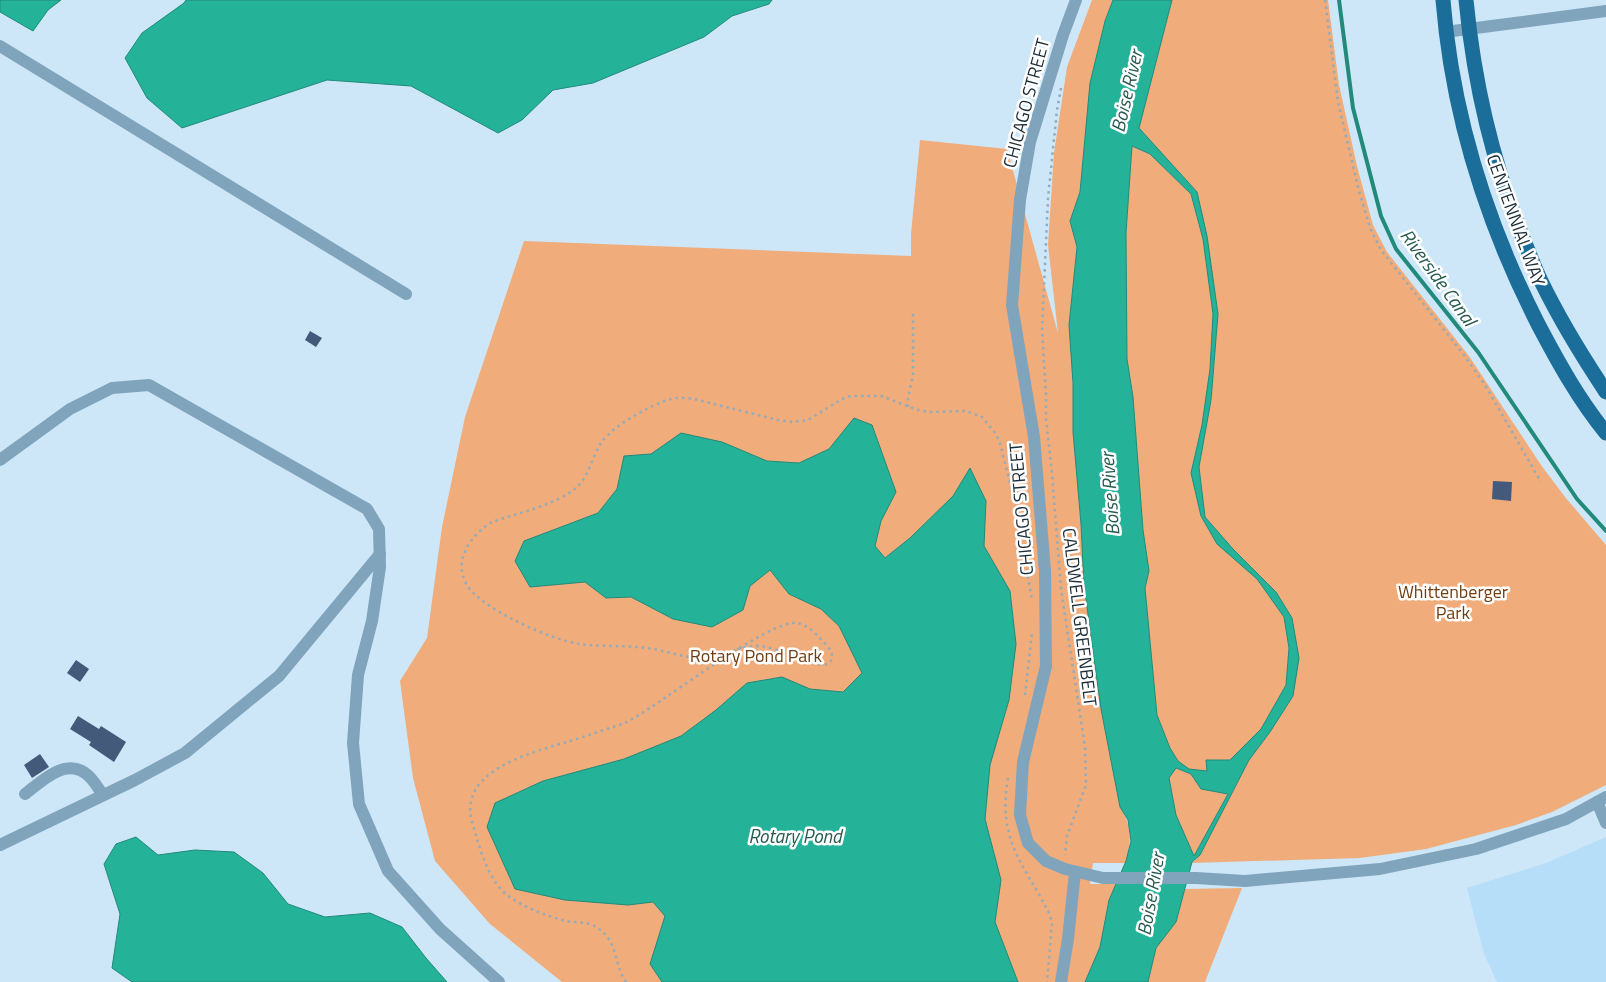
<svg xmlns="http://www.w3.org/2000/svg" width="1606" height="982" viewBox="0 0 1606 982" font-family="'Titillium Web',sans-serif">
	<style>
		.built { fill: #b6def8 }
		.green { fill: #f0ac7a }
		.water { fill: #24b299; stroke: #218a7b; fill-rule: evenodd }
		.lines { fill: none; stroke-linecap: round; stroke-linejoin: round }
		.stream { stroke: #218a7b; stroke-width: 4 }
		.building { fill: #435a7a }
		.path { stroke: #94abb9; stroke-width: 2.5; stroke-dasharray: 2.5 4; stroke-linecap: butt }
		.minor { stroke: #7fa4bc; stroke-width: 12 }
		.major { stroke: #1a6e99; stroke-width: 15 }
		.labels { text-anchor: middle; dominant-baseline: central; stroke-width: 5; stroke-linejoin: round; paint-order: stroke }
		.street-label { font-size: 18px; fill: #1b2c36; stroke: #fff }
		.park-label { font-size: 18px; fill: #713e12; stroke: #fff }
		.water-label { font-size: 19px; font-style: italic; fill: #255a4f; stroke: #fff }
	</style>
	<rect width="100%" height="100%" fill="#cee7f8"/>
	<polygon class="built" points="1606,837 1606,982 1497,982 1484,954 1467,888 1546,863"/>
	<g class="green">
		<path d="M1092,0h21l-8,21 -15,62 -10,109 -10,29 7,26 -8,78 4,58v49l8,92 3,61 17,124 19,98c13,21 11,33 6,56h-33l-3,21h27l-8,16 -9,47 -15,35h-523l-72,-58 -55,-63 -22,-83 -13,-97 27,-43 15,-111 23,-110 59,-176 387,15v-22l9,-94 87,9 51,184 -10,-88 6,-92 13,-86z"/>
		<polygon points="1172,0 1328,0 1339,85 1357,166 1373,225 1387,252 1469,356 1541,465 1565,497 1606,545 1606,785 1552,812 1516,825 1426,849 1360,858 1192,863 1200,855 1249,760 1270,732 1293,696 1292,618 1276,592 1233,549 1205,517 1199,467 1211,400 1218,314 1197,192 1139,128"/>
		<polygon points="1132,146 1150,154 1191,194 1203,239 1213,314 1210,369 1202,425 1191,473 1201,516 1217,543 1257,579 1284,617 1289,648 1286,685 1261,729 1230,760 1208,771 1189,769 1178,761 1170,748 1157,715 1145,588 1149,571 1143,530 1133,397 1127,359 1126,233"/>
		<polygon points="1175,768 1191,774 1201,789 1228,794 1194,857 1176,815 1169,778"/>
		<polygon points="1242,888 1205,982 1148,982 1156,948 1176,922 1185,889"/>
	</g>
	<g class="water">
		<polygon points="0,0 61,0 48,10 33,31 0,12"/>
		<polygon points="186,0 772,0 769,4 732,16 704,37 593,83 553,90 522,120 498,133 411,86 327,80 182,128 147,98 125,58 142,33 184,3"/>
		<path d="M1113,0h59l-33,128 58,64 10,44 11,78 -7,86 -12,67 6,50 28,32 43,43 16,26 7,40 -6,38 -23,36 -21,28 -49,95 -8,7 -16,60 -20,26 -8,34h-63l15,-35 9,-47 17,-39 5,-20 -3,-21 -8,-13 -19,-98 -17,-124 -3,-61 -8,-92v-49l-4,-58 8,-78 -7,-26 10,-29 10,-109 15,-62zM1132,146l18,8 41,40 12,45 10,75 -3,55 -8,56 -11,48 10,43 16,28 40,35 27,38 5,31 -3,37 -25,44 -31,31h-24l1,11 -18,-2 -11,-8 -8,-13 -13,-33 -12,-127 4,-17 -6,-41 -10,-133 -6,-38 -1,-126zM1176,768l15,6 10,15 27,5 -34,62 -18,-41 -7,-37z"/>
		<polygon points="854,418 872,425 896,492 881,521 875,546 885,558 910,538 953,496 970,468 986,501 984,546 1010,591 1016,644 1009,700 990,765 985,819 1001,880 995,922 1018,982 662,982 650,964 665,916 653,902 628,905 565,900 515,889 487,827 495,803 543,781 624,759 681,736 716,710 747,683 782,677 810,689 843,692 862,673 839,626 821,609 789,594 770,570 750,586 743,610 712,627 673,619 631,597 606,598 585,582 530,587 515,561 524,541 598,513 617,489 624,456 651,454 681,433 722,442 767,461 799,463 829,449"/>
		<polygon points="136,837 158,855 195,850 234,852 263,873 288,904 325,917 370,913 402,927 426,958 447,982 132,982 112,968 120,914 104,864 116,844"/>
	</g>
	<g class="lines">
		<polyline class="stream" points="1339,0 1353,108 1381,216 1396,249 1478,352 1577,499 1606,531"/>
	</g>
	<g class="building">
		<polygon points="310,331 322,338 316,347 305,340"/>
		<polygon points="1493,481 1512,482 1511,501 1492,499"/>
		<polygon points="76,660 89,669 80,682 67,673"/>
		<polygon points="78,716 99,729 101,726 126,742 114,762 89,745 91,742 70,729"/>
		<polygon points="40,754 49,767 32,778 24,765"/>
	</g>
	<g class="lines">
		<g class="path">
			<polyline points="1325,0 1338,102 1359,191 1370,228 1381,250 1464,355 1485,385 1541,482"/>
			<polyline points="1061,88 1057,110 1048,198 1042,330 1046,394 1046,419 1052,473 1061,589 1085,747 1086,785 1067,836 1065,855"/>
			<polyline points="908,407 908,397 913,376 913,311"/>
			<polyline points="1014,499 1028,498"/>
			<polyline points="1025,695 1032,633"/>
			<path d="M1008,778c-11,64 16,85 42,137l2,9 -5,58"/>
			<path d="M626,982c-12,-17 -8,-40 -27,-53 -9,-8 -22,-6 -33,-8 -19,-5 -39,-12 -56,-24 -18,-12 -27,-38 -33,-58 -3,-12 -9,-25 -6,-37 6,-37 70,-52 99,-61 19,-6 37,-12 55,-18 33,-16 143,-104 172,-100 8,1 16,8 22,14 4,5 12,11 13,18 1,22 -37,0 -45,-2 -9,-2 -20,-7 -29,-7 -21,0 -39,13 -60,12 -17,-1 -34,-8 -52,-10 -22,-3 -45,-1 -67,-4 -30,-5 -92,-33 -110,-56 -4,-5 -6,-11 -7,-17 -3,-19 14,-40 30,-49 25,-9 65,-17 85,-35 12,-11 15,-30 24,-44 11,-17 51,-39 70,-44 8,-2 16,-1 23,0l84,21 15,2 15,-2 34,-21 9,-3h30l37,14 11,2 37,-1 16,6 14,17 4,9 14,56 18,101"/>
		</g>
		<g class="minor">
			<polyline points="1076,0 1063,35 1030,142 1020,200 1012,305 1034,437 1045,571 1046,666 1023,762 1020,815 1028,843 1046,861 1065,869 1103,878 1196,878 1245,881 1380,869 1476,849 1566,819 1606,797"/>
			<polyline points="1445,32 1606,11"/>
			<polyline points="0,46 406,294"/>
			<polyline points="0,460 70,409 112,388 149,385 367,509 379,529 380,567 372,621 358,675 353,743 359,804 388,871 440,929 499,982"/>
			<path d="M25,794c16,-12 39,-36 60,-21 8,5 12,14 18,22"/>
			<polyline points="1597,802 1606,823"/>
			<polyline points="0,845 135,780 185,753 279,676 380,554"/>
			<polyline points="1061,982 1068,939 1075,872"/>
		</g>
		<g class="major">
			<path d="M1443,0c9,113 44,224 95,324 20,38 41,76 68,109"/>
			<path d="M1466,0c8,83 27,165 59,243 5,12 10,26 16,38 19,39 41,75 65,111"/>
		</g>
	</g>
	<g class="labels">
		<g class="street-label">
			<text transform="translate(1026 103) rotate(-75)">CHICAGO STREET</text>
			<text transform="translate(1516 220) rotate(70)">CENTENNIAL WAY</text>
			<text transform="translate(1021 509) rotate(-95)">CHICAGO STREET</text>
			<text transform="translate(1080 617) rotate(83)">CALDWELL GREENBELT</text>
		</g>
		<g class="park-label">
			<text x="1453" y="591">Whittenberger<tspan x="1453" dy="21">Park</tspan></text>
			<text x="756" y="655">Rotary Pond Park</text>
		</g>
		<g class="water-label">
			<text transform="translate(1126 91) rotate(-77)">Boise River</text>
			<text transform="translate(1439 277) rotate(54)">Riverside Canal</text>
			<text transform="translate(1109 494) rotate(-94)">Boise River</text>
			<text x="795" y="835">Rotary Pond</text>
			<text transform="translate(1150 894) rotate(-80)">Boise River</text>
		</g>
	</g>
</svg>
